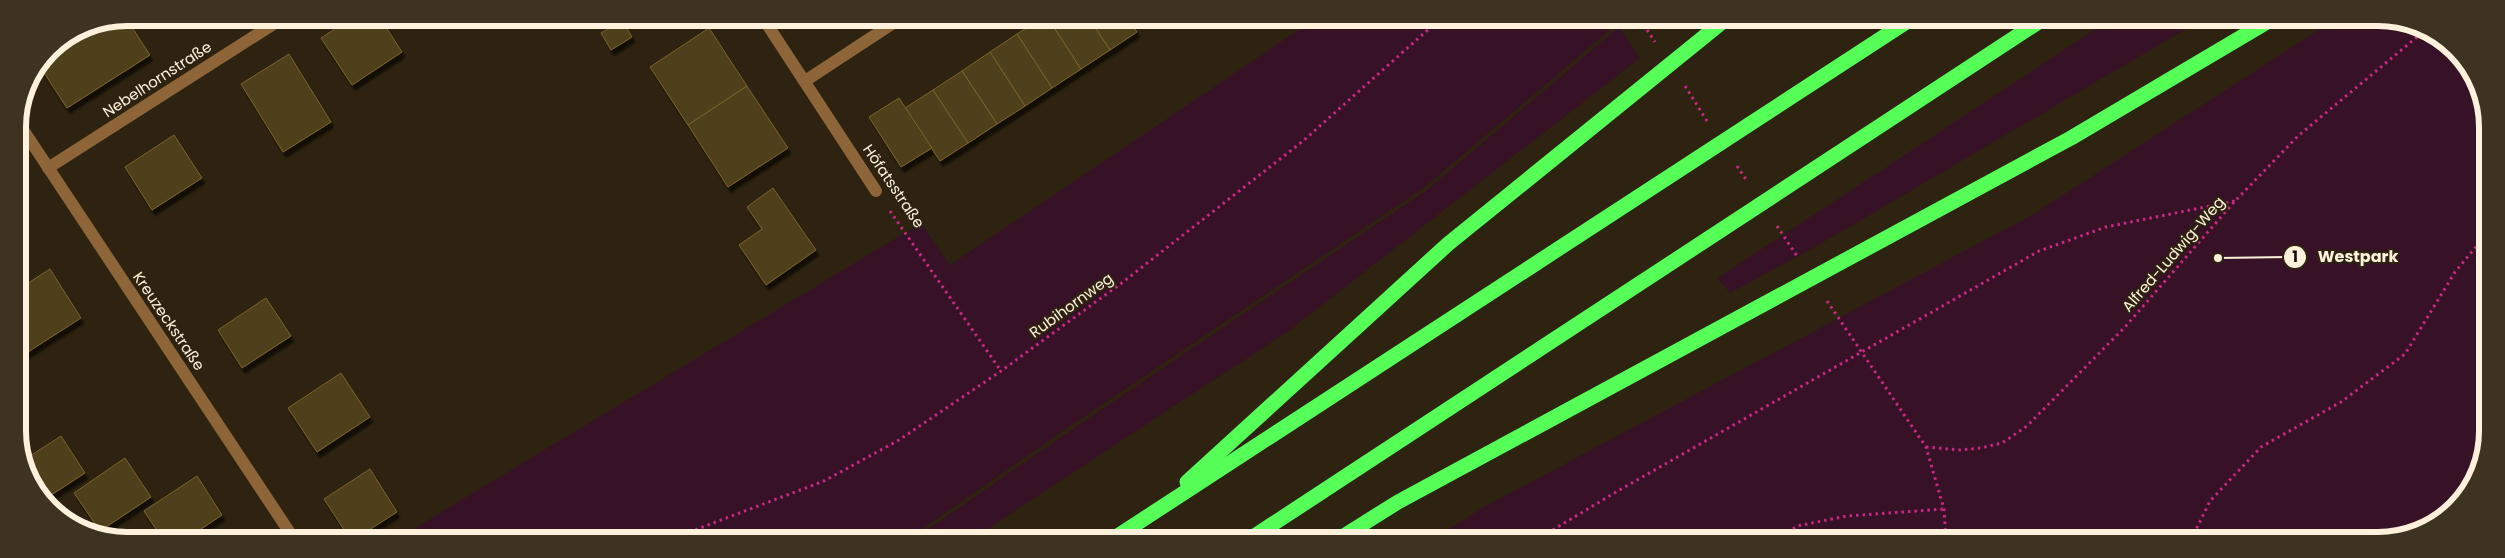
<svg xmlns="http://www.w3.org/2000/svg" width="2505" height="558" viewBox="0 0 2505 558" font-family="Poppins,sans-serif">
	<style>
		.green { fill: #371226 }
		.building { fill: #4f3f1a; stroke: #7c632b; filter: url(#shadow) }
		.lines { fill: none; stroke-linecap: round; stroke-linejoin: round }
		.path { stroke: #c62982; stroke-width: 3; stroke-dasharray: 2.5 4; stroke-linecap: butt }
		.minor { stroke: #8e6538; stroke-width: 12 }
		.highway { stroke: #56ff58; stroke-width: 15 }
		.labels { text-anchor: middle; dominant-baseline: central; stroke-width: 4; stroke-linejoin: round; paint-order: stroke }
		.street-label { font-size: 15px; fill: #fff1db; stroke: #2d2310 }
		.rim { fill: none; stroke: #fff1db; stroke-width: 6 }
		.leader { fill: none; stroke: #fff1db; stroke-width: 2 }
		.callout-dot { fill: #fff1db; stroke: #2d2310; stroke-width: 2 }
		.mark-label { font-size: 15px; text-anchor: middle; font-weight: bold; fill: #111 }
		.callout-label { font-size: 16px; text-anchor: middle; font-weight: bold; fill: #fff1db; stroke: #2d2310; stroke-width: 4; stroke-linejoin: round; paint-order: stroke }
	</style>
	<defs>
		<filter id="shadow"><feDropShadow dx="3" dy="5.5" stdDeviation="1" flood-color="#0009"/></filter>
	</defs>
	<rect width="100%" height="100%" fill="#2d2310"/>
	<g class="green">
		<polygon points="1315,19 1614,19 1617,24 1425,187 1063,431 908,539 397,539 921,223 950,265"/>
		<polygon points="2111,19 2203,19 1822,243 1730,293 1718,278"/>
		<polygon points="2334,20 2399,20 2455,49 2485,106 2485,452 2450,513 2385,540 1433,540 1484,507 2034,214"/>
		<polygon points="1619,27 1640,58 1290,330 972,539 914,539 1067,433 1427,190"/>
	</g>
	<g class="building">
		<polygon points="126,18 150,55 67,108 39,65 50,49 86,26"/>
		<polygon points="352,18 380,18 402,52 352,85 321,38"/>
		<polygon points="1042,18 1048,18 1081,69 1052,88 1017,34"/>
		<polygon points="1048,18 1089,18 1110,50 1081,69"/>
		<polygon points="1089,18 1128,18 1137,32 1110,50"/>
		<polygon points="622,20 632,37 611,50 601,33"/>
		<polygon points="709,28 747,86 688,125 650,67"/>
		<polygon points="1017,34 1052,88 1025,106 990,52"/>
		<polygon points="990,52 1025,106 997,124 962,71"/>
		<polygon points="289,54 331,122 283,152 241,84"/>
		<polygon points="962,71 997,124 968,143 933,90"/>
		<polygon points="747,86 788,148 728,187 688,125"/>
		<polygon points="933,90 968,143 940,161 905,108"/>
		<polygon points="899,98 932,148 901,167 869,117"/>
		<polygon points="174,135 202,178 152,210 125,167"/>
		<polygon points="773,188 816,250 766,285 739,245 762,229 747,207"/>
		<polygon points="50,269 81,318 20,357 19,289"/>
		<polygon points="266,298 291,336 242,368 218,330"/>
		<polygon points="341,373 370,417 317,452 288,408"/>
		<polygon points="61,436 85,473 45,499 24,460"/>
		<polygon points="125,458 151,497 100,531 74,493"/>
		<polygon points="370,469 397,512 355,539 350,539 324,499"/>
		<polygon points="197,476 222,515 186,539 162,538 144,511"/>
	</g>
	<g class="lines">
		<g class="path">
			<polyline points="1640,19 1655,42"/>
			<polyline points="1685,86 1707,121"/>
			<polyline points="1737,166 1747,181"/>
			<polyline points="890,211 1001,371"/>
			<polyline points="1777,226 1797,256"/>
			<polyline points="1827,301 1926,447 1944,509 1946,540"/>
			<polyline points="1926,447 1960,450 1981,448 2002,443 2027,426 2125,327 2235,201 2298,136 2423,32"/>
			<polyline points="671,539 824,481 899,440 1001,371 1123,282 1303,141 1440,19"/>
			<polyline points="1536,540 1616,492 2039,251 2106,227 2235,201"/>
			<polyline points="1777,540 1797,526 1847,516 1944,509"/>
			<polyline points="2081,540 2109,536 2135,540"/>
			<polyline points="2191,540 2210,501 2261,447 2341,402 2405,354 2455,272 2485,236"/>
		</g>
		<g class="minor">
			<polyline points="763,18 876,191"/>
			<polyline points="805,81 901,18"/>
			<polyline points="18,122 294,539"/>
			<polyline points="48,168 283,18"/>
		</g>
		<g class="highway">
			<polyline points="1187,482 1448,244 1726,19"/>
			<polyline points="1113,539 1911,19"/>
			<polyline points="1250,539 2043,19"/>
			<polyline points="1339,539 1398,502 2071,138 2272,19"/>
		</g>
	</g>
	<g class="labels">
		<g class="street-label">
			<text transform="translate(157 79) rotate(-33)">Nebelhornstraße</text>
			<text transform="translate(894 186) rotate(56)">Höfatsstraße</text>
			<text transform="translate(2173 254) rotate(-49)">Alfred-Ludwig-Weg</text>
			<text transform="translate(1071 305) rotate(-36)">Rubihornweg</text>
			<text transform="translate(169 321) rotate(56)">Kreuzeckstraße</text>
		</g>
	</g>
	<path d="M0 0H2505V558H0ZM127 26H2378A101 101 0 0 1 2479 127V431A101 101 0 0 1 2378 532H127A101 101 0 0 1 26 431V127A101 101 0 0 1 127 26Z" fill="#3e3320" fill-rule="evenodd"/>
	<path class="rim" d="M127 26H2378A101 101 0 0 1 2479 127V431A101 101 0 0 1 2378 532H127A101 101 0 0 1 26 431V127A101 101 0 0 1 127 26Z"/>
	<path class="leader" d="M2218 258L2295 257"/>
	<g class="callout-dot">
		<circle cx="2218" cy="258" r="5"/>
		<circle cx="2295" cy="257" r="12"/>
	</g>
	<g class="mark-label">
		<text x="2295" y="262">1</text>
	</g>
	<g class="callout-label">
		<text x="2358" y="262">Westpark</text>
	</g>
</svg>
